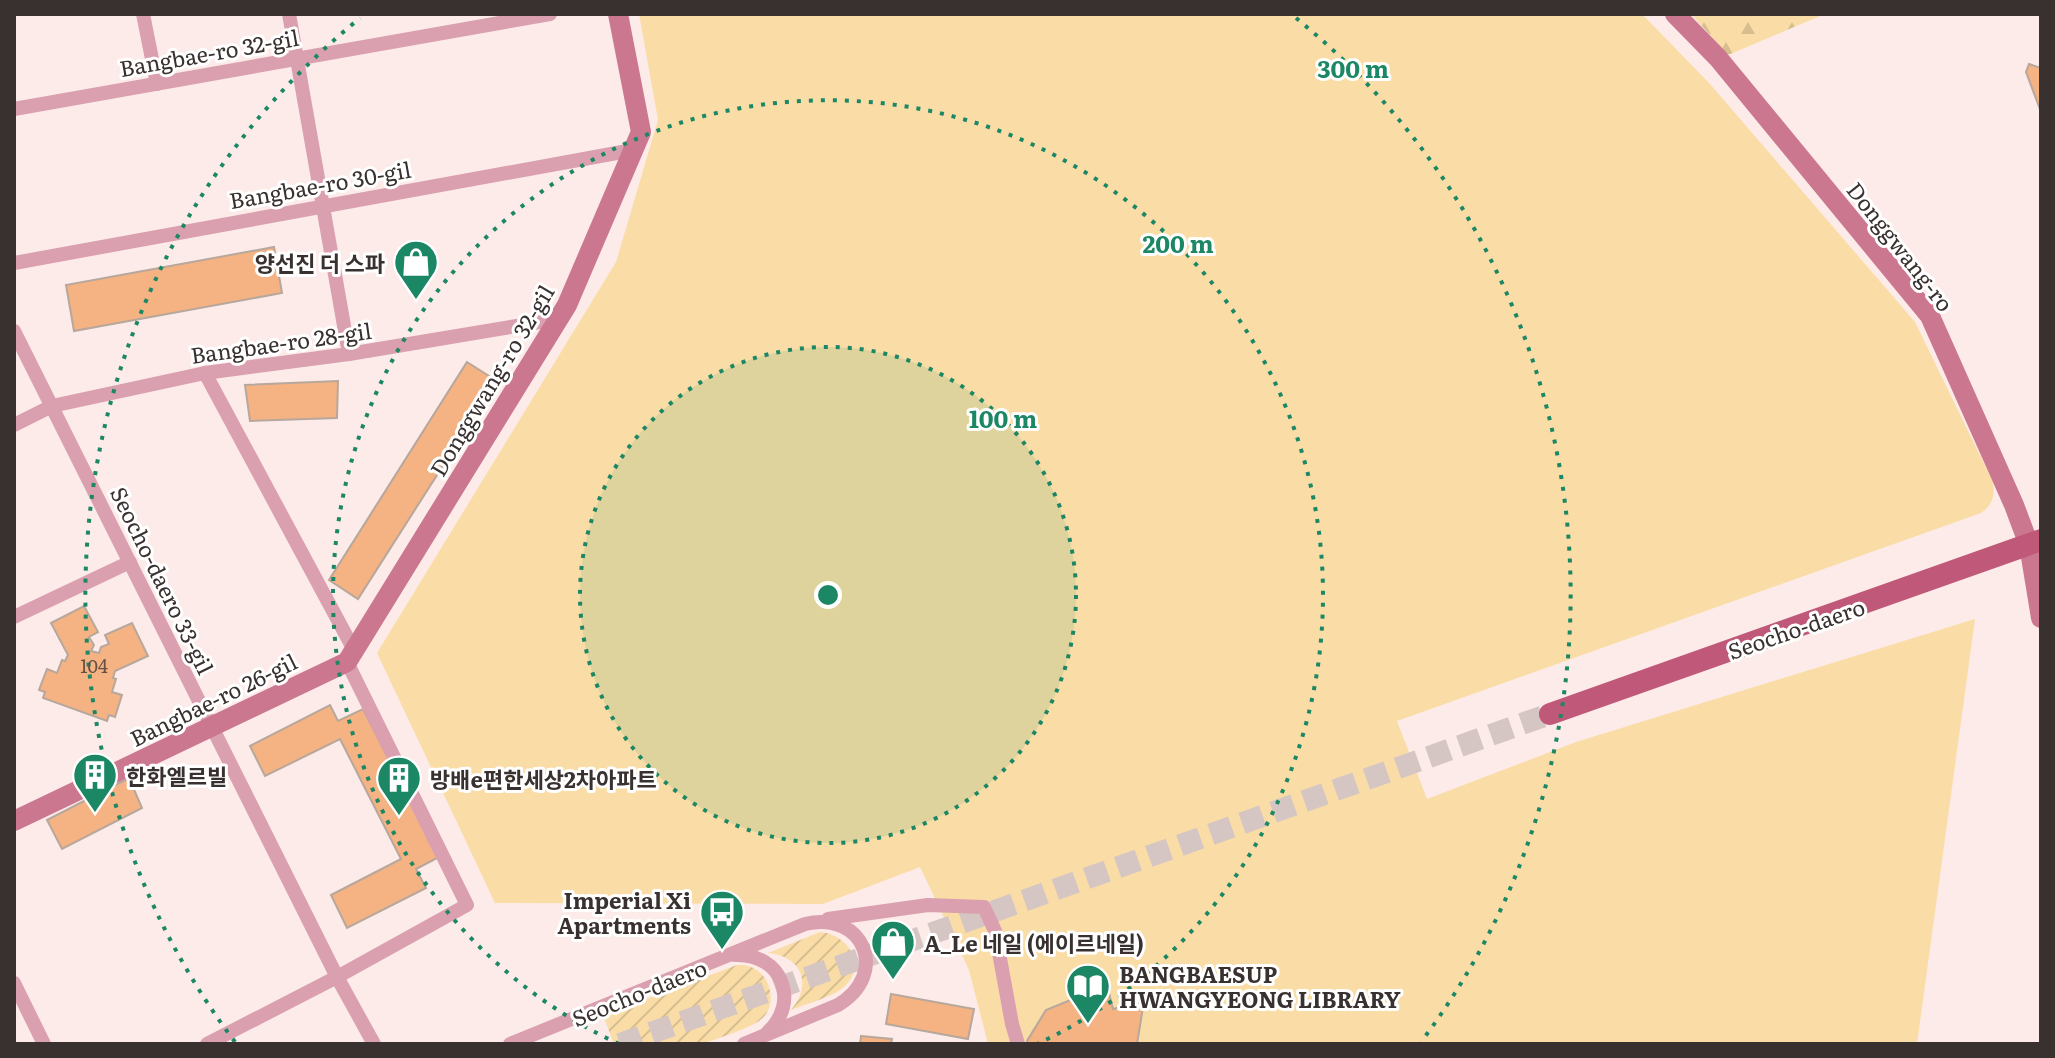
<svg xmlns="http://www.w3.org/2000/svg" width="2055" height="1058" viewBox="0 0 2055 1058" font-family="Literata,'Noto Sans KR',serif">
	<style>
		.forest { fill: url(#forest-firs) }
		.park { fill: #fadda6 }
		.garden { fill: url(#garden-furrows) }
		.building { fill: #f5b282; stroke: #b7a79c; stroke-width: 2 }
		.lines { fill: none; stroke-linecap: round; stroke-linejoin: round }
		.primary-tunnel { stroke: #d5c6c3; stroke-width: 22; stroke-dasharray: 22 11; stroke-linecap: butt }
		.street { stroke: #daa0af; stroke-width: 14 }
		.secondary { stroke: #cc7790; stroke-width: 20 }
		.primary { stroke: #c05979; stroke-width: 22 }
		.ring { fill: none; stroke: #1b8764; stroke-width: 4; stroke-dasharray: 4 8 }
		.labels { text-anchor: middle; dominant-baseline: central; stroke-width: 6; stroke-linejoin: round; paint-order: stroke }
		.number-label { font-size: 18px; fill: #685144 }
		.street-label { font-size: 22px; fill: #393130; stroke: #fff }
		.poi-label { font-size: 22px; font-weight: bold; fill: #393130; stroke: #fff; text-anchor: start }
		.centre { fill: #1b8764; stroke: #fff; stroke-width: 4 }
		.ring-label { font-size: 24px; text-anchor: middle; font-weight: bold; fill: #1b8764; stroke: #fff; stroke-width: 6; stroke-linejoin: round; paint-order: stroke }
	</style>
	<defs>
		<pattern id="forest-firs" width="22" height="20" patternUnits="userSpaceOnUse" patternTransform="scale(2)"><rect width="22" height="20" fill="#fadda6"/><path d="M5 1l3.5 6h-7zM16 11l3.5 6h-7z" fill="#d7be8f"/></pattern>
		<pattern id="garden-furrows" width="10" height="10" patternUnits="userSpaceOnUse" patternTransform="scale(2)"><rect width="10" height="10" fill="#fadda6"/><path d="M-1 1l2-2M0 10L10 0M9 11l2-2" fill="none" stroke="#d7be8f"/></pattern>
	</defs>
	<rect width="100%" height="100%" fill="#fcebe8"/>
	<polygon class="forest" points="1691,14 1825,14 1728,55"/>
	<path class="park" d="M639,14h1003l68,70 205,238 77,158c4,14 1,25 -11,33l-584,208 30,78 149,-57 399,-123 -58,425h-929l-19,-74 -49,-103 -97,37 -328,-1 -118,-250 239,-391 42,-142z"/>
	<g class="garden">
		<path d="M820,932c28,2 48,34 24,55 -11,10 -38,17 -53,23 22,-25 11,-54 -23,-57z"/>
		<path d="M737,965c6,0 12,0 18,4 18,10 22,40 4,52 -8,6 -41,18 -52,21 -9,4 -21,2 -31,2 -20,0 -41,0 -62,0l-11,-29z"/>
	</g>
	<g class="building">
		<polygon points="2029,64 2041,68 2041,112 2026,72"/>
		<polygon points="274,247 282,293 74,331 66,285"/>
		<polygon points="467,362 497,381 358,599 329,580"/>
		<polygon points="338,381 337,418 250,421 245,385"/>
		<polygon points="84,606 98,632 89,637 94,645 91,651 99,653 101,647 109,644 105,635 132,623 148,656 115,671 113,678 116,679 112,692 122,695 115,717 109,715 107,721 43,698 45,692 39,690 47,669 57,673 62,660 65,661 68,655 51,623"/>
		<polygon points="330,705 338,721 363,709 439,857 416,869 426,888 347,928 331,895 401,859 340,739 265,776 250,746"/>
		<polygon points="129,778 142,808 62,849 47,820"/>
		<polygon points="1107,985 1113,1009 1144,1001 1137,1044 1028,1044 1027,1041 1046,1010"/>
		<polygon points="891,994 974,1009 968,1039 886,1024"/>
		<polygon points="861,1036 892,1039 891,1044 860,1044"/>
	</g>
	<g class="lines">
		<polyline class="primary-tunnel" points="620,1044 1550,714"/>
		<g class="street">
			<polyline points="143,14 157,84"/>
			<polyline points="289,14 349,354"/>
			<polyline points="14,109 550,14"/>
			<polyline points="14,263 633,150"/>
			<polyline points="14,331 337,977 374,1044"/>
			<polyline points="205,373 354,650"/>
			<polyline points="14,425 52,406 205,373 349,354 558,319"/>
			<polyline points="14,617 130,562"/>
			<polyline points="828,919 928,905 984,907 995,931 1012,1024 1018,1044"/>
			<path d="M735,955c47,-2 66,47 32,78"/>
			<polyline points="14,983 44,1044"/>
			<polyline points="207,1044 337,977 467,905 347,662"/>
			<path d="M510,1044l295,-120c59,-14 85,50 33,81l-94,39"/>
		</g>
		<g class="secondary">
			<polyline points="1675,14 1718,58 1930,316 2014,505 2029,545 2041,618"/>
			<polyline points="14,821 347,662 567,305 641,132 618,14"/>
		</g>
		<polyline class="primary" points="1550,714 2041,540"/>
	</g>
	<circle cx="828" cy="595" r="248" fill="#1b8764" fill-opacity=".12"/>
	<g class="ring">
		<circle cx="828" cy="595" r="248"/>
		<path d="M619 1044A495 495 0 1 1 1037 1044"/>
		<path d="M235 1042A743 743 0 0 1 360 18M1296 18A743 743 0 0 1 1421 1042"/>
	</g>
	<defs>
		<g id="shop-pin" transform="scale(2.3)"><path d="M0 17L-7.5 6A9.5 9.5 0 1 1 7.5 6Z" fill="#1b8764" stroke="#fff"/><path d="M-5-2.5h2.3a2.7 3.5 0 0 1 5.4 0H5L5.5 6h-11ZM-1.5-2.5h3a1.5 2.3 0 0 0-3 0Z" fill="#fff"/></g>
		<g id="building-pin" transform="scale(2.3)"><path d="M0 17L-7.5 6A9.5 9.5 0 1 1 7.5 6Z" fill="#1b8764" stroke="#fff"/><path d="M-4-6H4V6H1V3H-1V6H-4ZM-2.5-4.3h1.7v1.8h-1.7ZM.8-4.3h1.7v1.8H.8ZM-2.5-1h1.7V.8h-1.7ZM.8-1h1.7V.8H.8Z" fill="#fff"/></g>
		<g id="bus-pin" transform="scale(2.3)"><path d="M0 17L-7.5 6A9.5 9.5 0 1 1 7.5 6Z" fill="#1b8764" stroke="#fff"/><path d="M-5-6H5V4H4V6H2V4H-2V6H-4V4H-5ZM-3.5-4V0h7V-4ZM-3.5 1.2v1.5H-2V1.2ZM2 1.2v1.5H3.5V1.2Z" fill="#fff"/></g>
		<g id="library-pin" transform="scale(2.3)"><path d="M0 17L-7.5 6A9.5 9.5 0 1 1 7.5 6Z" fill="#1b8764" stroke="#fff"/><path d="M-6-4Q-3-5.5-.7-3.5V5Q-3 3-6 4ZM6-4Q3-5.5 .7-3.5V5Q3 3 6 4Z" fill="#fff"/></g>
	</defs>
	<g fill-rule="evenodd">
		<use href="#shop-pin" x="416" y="262"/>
		<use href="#building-pin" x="95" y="775"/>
		<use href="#building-pin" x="399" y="778"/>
		<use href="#bus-pin" x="722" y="912"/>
		<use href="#shop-pin" x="893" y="942"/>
		<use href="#library-pin" x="1088" y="986"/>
	</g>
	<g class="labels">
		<g class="number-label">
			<text x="94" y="665">104</text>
		</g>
		<g class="street-label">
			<text transform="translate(209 52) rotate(-10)">Bangbae-ro 32-gil</text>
			<text transform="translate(320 184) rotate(-10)">Bangbae-ro 30-gil</text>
			<text transform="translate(1901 246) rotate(52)">Donggwang-ro</text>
			<text transform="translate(281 342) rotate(-8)">Bangbae-ro 28-gil</text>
			<text transform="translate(491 380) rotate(-59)">Donggwang-ro 32-gil</text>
			<text transform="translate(163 580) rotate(64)">Seocho-daero 33-gil</text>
			<text transform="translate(1796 628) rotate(-19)">Seocho-daero</text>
			<text transform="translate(213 699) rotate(-26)">Bangbae-ro 26-gil</text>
			<text transform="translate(639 992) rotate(-22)">Seocho-daero</text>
		</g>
		<g class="poi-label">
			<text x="385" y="262" text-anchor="end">양선진 더 스파</text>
			<text x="126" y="775">한화엘르빌</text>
			<text x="430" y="778">방배e편한세상2차아파트</text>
			<text x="691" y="899" text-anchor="end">Imperial Xi<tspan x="691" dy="25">Apartments</tspan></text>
			<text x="924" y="942">A_Le 네일 (에이르네일)</text>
			<text x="1119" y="973">BANGBAESUP<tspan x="1119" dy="25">HWANGYEONG LIBRARY</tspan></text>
		</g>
	</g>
	<circle cx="828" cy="595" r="12" class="centre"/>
	<g class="ring-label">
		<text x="1353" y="78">300 m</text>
		<text x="1178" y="253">200 m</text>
		<text x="1003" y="428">100 m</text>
	</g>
	<rect width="2055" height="1058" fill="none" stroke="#393130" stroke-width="32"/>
</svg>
